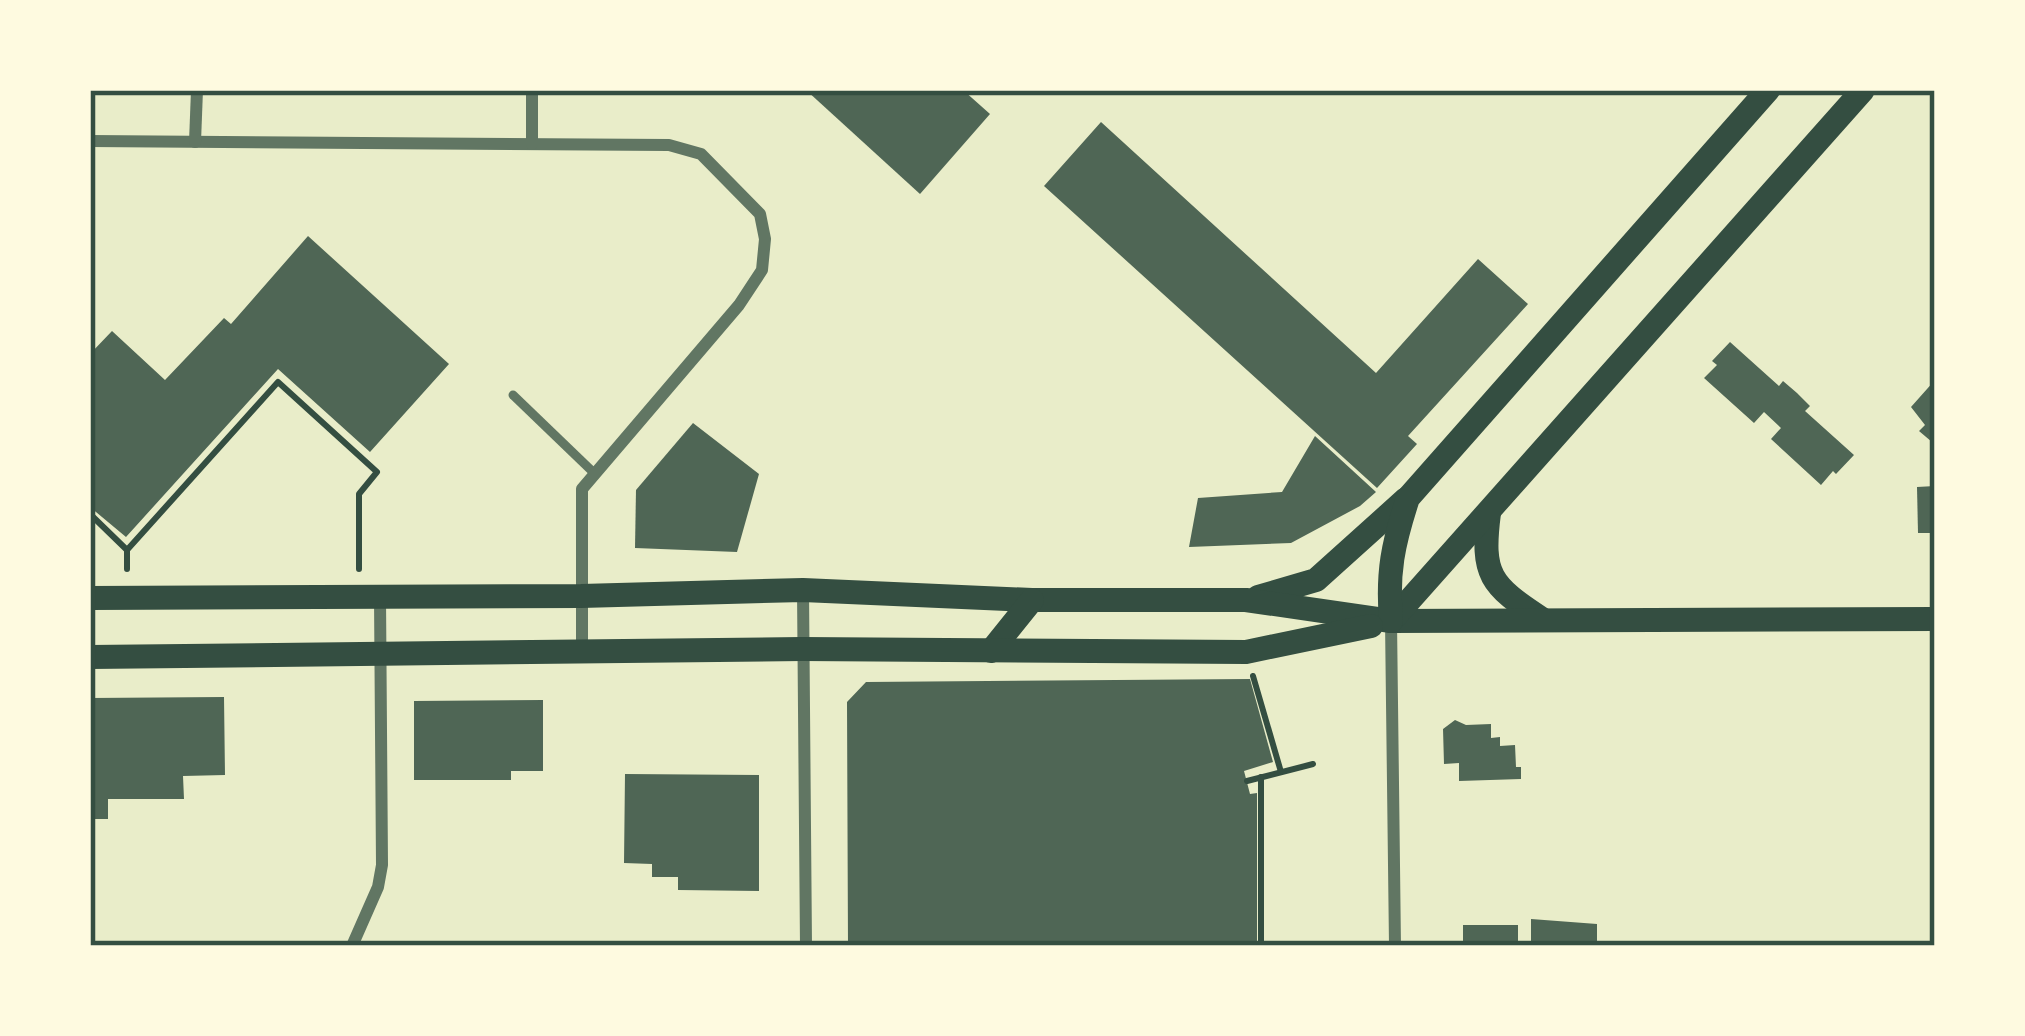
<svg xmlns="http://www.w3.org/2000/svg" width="2025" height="1036" viewBox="0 0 2025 1036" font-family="Helvetica,sans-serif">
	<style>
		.building { fill: #4f6655 }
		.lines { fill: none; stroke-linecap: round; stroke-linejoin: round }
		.path { stroke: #344e41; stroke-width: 6 }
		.service { stroke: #617663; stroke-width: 9 }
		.minor { stroke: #617663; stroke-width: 12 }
		.secondary { stroke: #344e41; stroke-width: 24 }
		.neatline { fill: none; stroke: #344e41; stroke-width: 4.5 }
	</style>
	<rect width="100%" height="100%" fill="#e9edc9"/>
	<g class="building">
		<polygon points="806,90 963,90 990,114 920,194"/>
		<polygon points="1101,122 1376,373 1478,259 1528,304 1408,436 1417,444 1377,488 1044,186"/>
		<polygon points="308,236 449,364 370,452 278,369 126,537 90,507 90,354 112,331 165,380 224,318 231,324"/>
		<polygon points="1730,342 1779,386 1783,381 1797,393 1810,406 1805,411 1854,455 1836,474 1833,471 1821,485 1771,439 1781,428 1764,412 1754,423 1704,378 1717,365 1712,361"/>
		<polygon points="1935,380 1935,439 1932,442 1919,431 1925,425 1911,407"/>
		<polygon points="693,423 759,474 737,552 635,548 636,490"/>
		<polygon points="1315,436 1376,492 1360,506 1291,543 1189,547 1198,498 1282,492"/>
		<polygon points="1935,486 1935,533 1918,533 1917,487"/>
		<polygon points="1250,679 1273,762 1244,771 1250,794 1257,793 1257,946 848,946 847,702 866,682"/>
		<polygon points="224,697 225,775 183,776 184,799 108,799 108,819 90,819 90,698"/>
		<polygon points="543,700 543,771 511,771 511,780 414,780 414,701"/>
		<polygon points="1455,720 1466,725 1491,724 1491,738 1500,737 1500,746 1515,745 1516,767 1521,767 1521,779 1459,781 1459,763 1444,764 1443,729"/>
		<polygon points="625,774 759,775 759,891 678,890 678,877 652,877 652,864 624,863"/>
		<polygon points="1531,919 1597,924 1597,946 1531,946"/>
		<rect x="1463" y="925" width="55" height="21"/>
	</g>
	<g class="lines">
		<g class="path">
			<polyline points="90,514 127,550"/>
			<polyline points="127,569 127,550 278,382 377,472 359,494 359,569"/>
			<polyline points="1253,676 1281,772"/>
			<polyline points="1247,781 1313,764"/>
			<polyline points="1261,946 1261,777"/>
		</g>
		<polyline class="service" points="513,395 593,472"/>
		<g class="minor">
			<polyline points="90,141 669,145 701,154 760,214 765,239 762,270 739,305 582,489 582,650"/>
			<polyline points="195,142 197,90"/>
			<polyline points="532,144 532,90"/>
			<polyline points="803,590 806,946"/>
			<polyline points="1391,621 1395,946"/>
			<polyline points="352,946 378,887 382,865 380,597"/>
		</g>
		<g class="secondary">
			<path d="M1489,513c-8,62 1,72 53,106"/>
			<polyline points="1258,597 1316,580 1406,499"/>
			<polyline points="90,598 581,596 803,590 1032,600 1246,600 1391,621 1935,619"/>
			<polyline points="1391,621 1863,90"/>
			<path d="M1391,621c-4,-49 2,-77 17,-123l360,-408"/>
			<polyline points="991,651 1032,600"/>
			<polyline points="90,657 802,649 1246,652 1371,626"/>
		</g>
	</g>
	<rect width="2025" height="1036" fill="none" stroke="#fefae0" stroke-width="186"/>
	<rect x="93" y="93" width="1839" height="850" class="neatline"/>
</svg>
